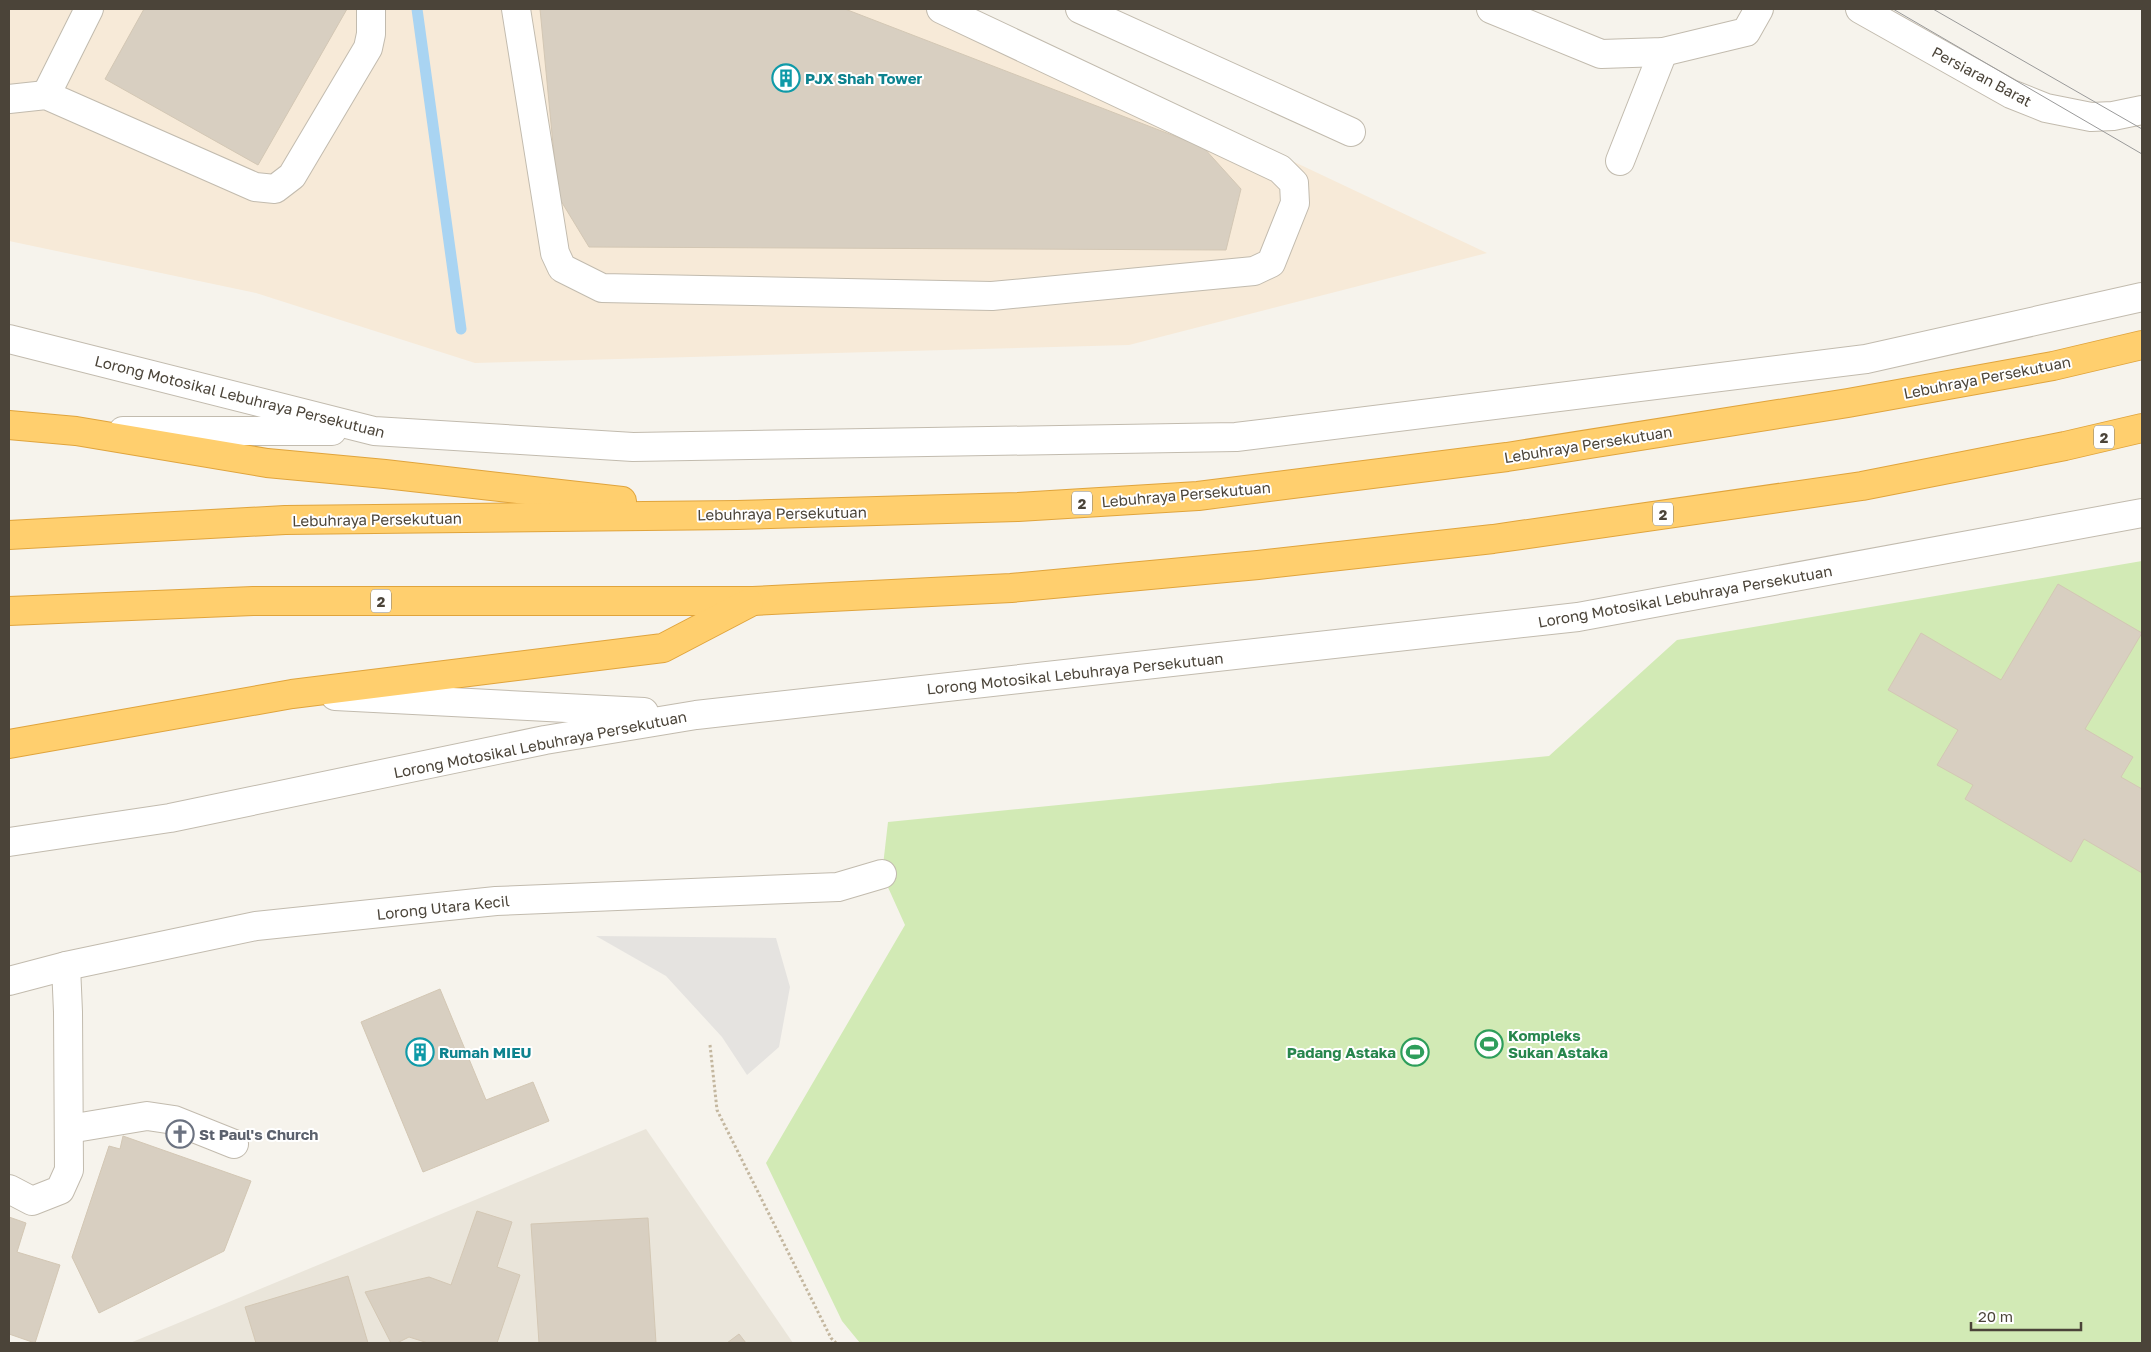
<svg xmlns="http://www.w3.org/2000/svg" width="2151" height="1352" viewBox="0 0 2151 1352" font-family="'Golos Text',sans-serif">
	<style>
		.residential { fill: #eae5da }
		.commercial { fill: #f7ead8 }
		.green { fill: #d2eab5 }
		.parking { fill: #e5e3e0 }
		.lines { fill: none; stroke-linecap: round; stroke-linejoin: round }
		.stream { stroke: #a9d4f2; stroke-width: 11 }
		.building { fill: #d8cfc1; stroke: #d3c7b4 }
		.minor-casing { stroke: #c2bbae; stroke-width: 30 }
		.highway-casing { stroke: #e0a43c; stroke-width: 30 }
		.path { stroke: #c4b79f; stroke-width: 3; stroke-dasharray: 2.5 2.5; stroke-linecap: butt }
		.minor { stroke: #fff; stroke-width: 28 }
		.highway { stroke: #ffcf6e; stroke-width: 28 }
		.tram { stroke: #9a9a9a; stroke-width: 1 }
		.labels { text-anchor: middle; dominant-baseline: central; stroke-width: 4; stroke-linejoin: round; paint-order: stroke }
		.shield { fill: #fff; stroke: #817c74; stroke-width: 1 }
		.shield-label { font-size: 14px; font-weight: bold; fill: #4b4439 }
		.street-label { font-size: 15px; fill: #4b4439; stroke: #fff }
		.culture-label { font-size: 15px; font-weight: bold; fill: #0d838f; stroke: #fff; text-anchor: start }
		.leisure-label { font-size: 15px; font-weight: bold; fill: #27864d; stroke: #fff; text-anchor: start }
		.worship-label { font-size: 15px; font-weight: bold; fill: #5b616d; stroke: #fff; text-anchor: start }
	</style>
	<rect width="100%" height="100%" fill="#f6f3ec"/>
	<polygon class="residential" points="646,1129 793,1343 130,1343"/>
	<polygon class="commercial" points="9,9 971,9 1487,253 1129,345 475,363 256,293 9,241"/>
	<polygon class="green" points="2142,561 2142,1343 860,1343 842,1321 766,1163 905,925 882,874 888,822 1549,756 1677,640"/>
	<polygon class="parking" points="596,936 776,938 790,987 779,1047 747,1075 722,1037 666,976"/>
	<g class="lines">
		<polyline class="stream" points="417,9 461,329"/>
	</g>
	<g class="building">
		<polygon points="144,9 347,9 258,165 105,79"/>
		<polygon points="540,9 845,9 1203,147 1241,189 1226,250 589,247 558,196"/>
		<polygon points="2058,584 2142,633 2085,729 2133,757 2121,777 2142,789 2142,873 2084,839 2071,862 1965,799 1973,785 1937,765 1958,730 1888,690 1921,633 2001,680"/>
		<polygon points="440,989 486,1100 533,1082 549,1121 423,1172 361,1022"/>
		<polygon points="123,1136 251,1181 224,1251 99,1313 72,1257 109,1146 120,1149"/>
		<polygon points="477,1211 512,1222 497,1267 520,1275 497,1343 428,1343 409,1337 397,1343 391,1343 365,1292 429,1277 451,1285"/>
		<polygon points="9,1217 26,1223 17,1252 60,1265 35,1343 9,1334"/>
		<polygon points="648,1218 656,1343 539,1343 531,1224"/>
		<polygon points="348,1276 368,1343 256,1343 245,1307"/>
		<polygon points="739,1334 746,1343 727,1343"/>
	</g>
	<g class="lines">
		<g class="minor-casing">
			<g id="minor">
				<polyline points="516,9 555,253 562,268 602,288 992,296 1254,271 1271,263 1295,203 1294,183 1280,169 941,9"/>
				<polyline points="1080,9 1351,132"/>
				<polyline points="1491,9 1601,54 1663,52 1746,32 1759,9"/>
				<polyline points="1860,9 2011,94 2046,108 2091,117 2113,116 2142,110"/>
				<polyline points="46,95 89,9"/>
				<polyline points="9,99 46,95 255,187 275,189 292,176 368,48 371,34 371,9"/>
				<polyline points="1620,161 1663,52"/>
				<polyline points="9,339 374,431 633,447 1236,437 1866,359 2142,297"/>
				<polyline points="123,431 332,431"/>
				<polyline points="335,696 644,712"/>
				<polyline points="9,842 170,818 545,740 696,715 1578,617 2142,513"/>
				<polyline points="9,981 66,966 256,926 496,901 838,887 882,874"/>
				<polyline points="69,1129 147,1116 174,1120 234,1144"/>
				<polyline points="9,1189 32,1201 60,1190 69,1170 68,1012 66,966"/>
			</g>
		</g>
		<g class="highway-casing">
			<g id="highway">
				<polyline points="9,425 76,431 267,463 385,474 622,501"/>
				<polyline points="9,535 285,520 737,515 1018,507 1198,496 1507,457 1848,403 2053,366 2142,345"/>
				<polyline points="9,611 253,601 753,601 1011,588 1258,565 1493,539 1862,486 2065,446 2142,428"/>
				<polyline points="9,744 292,694 663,648 749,603"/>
			</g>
		</g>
		<polyline class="path" points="710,1045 717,1110 831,1338 836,1343"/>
		<use href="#minor" class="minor"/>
		<use href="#highway" class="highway"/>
		<g class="tram">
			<polyline points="1893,9 2142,154"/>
			<polyline points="1933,9 2142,129"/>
		</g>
	</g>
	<defs>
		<g id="building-ring" transform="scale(1.4375)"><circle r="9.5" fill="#fff" stroke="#0f9aa8" stroke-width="1.5"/><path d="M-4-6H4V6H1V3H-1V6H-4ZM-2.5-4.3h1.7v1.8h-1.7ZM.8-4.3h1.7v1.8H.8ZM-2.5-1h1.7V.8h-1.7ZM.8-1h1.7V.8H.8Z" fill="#0f9aa8"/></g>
		<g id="stadium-ring" transform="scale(1.4375)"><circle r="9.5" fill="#fff" stroke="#2e9e5b" stroke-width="1.5"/><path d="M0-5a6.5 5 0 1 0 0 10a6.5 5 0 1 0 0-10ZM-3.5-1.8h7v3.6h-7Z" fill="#2e9e5b"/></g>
		<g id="church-ring" transform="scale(1.4375)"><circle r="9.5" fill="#fff" stroke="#6b7280" stroke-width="1.5"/><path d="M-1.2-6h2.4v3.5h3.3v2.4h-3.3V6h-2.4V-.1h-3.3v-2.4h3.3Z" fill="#6b7280"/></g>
	</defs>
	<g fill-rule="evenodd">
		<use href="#building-ring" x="786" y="78"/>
		<use href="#stadium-ring" x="1489" y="1044"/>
		<use href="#building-ring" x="420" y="1052"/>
		<use href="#stadium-ring" x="1415" y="1052"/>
		<use href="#church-ring" x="180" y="1134"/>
	</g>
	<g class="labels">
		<g class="shield">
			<rect x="2094" y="425.5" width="20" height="23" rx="4"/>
			<rect x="1072" y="491.5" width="20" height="23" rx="4"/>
			<rect x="1653" y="502.5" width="20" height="23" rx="4"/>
			<rect x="371" y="589.5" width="20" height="23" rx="4"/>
		</g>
		<g class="shield-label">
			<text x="2104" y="437">2</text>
			<text x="1082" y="503">2</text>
			<text x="1663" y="514">2</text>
			<text x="381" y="601">2</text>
		</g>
		<g class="street-label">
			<text transform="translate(1982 76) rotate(28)">Persiaran Barat</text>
			<text transform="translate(1987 377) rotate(-11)">Lebuhraya Persekutuan</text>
			<text transform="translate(240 396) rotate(14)">Lorong Motosikal Lebuhraya Persekutuan</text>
			<text transform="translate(1588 444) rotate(-9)">Lebuhraya Persekutuan</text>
			<text transform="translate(1186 494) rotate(-5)">Lebuhraya Persekutuan</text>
			<text transform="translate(782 513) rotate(-1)">Lebuhraya Persekutuan</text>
			<text transform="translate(377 519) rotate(-1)">Lebuhraya Persekutuan</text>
			<text transform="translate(1685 596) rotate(-10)">Lorong Motosikal Lebuhraya Persekutuan</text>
			<text transform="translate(1075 673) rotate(-6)">Lorong Motosikal Lebuhraya Persekutuan</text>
			<text transform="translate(540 744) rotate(-11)">Lorong Motosikal Lebuhraya Persekutuan</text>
			<text transform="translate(443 907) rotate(-6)">Lorong Utara Kecil</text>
		</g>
		<g class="culture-label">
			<text x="805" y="78">PJX Shah Tower</text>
			<text x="439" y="1052">Rumah MIEU</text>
		</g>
		<g class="leisure-label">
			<text x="1508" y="1035">Kompleks<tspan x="1508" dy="17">Sukan Astaka</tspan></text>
			<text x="1396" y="1052" text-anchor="end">Padang Astaka</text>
		</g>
		<g class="worship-label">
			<text x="199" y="1134">St Paul's Church</text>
		</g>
	</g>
	<rect width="2151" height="1352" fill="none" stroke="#4b4439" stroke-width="20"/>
	<path d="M1971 1322v8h110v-8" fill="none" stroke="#4b4439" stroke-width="2.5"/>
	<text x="1978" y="1322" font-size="15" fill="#4b4439" stroke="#ffffff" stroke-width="4" paint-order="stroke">20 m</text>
</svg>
